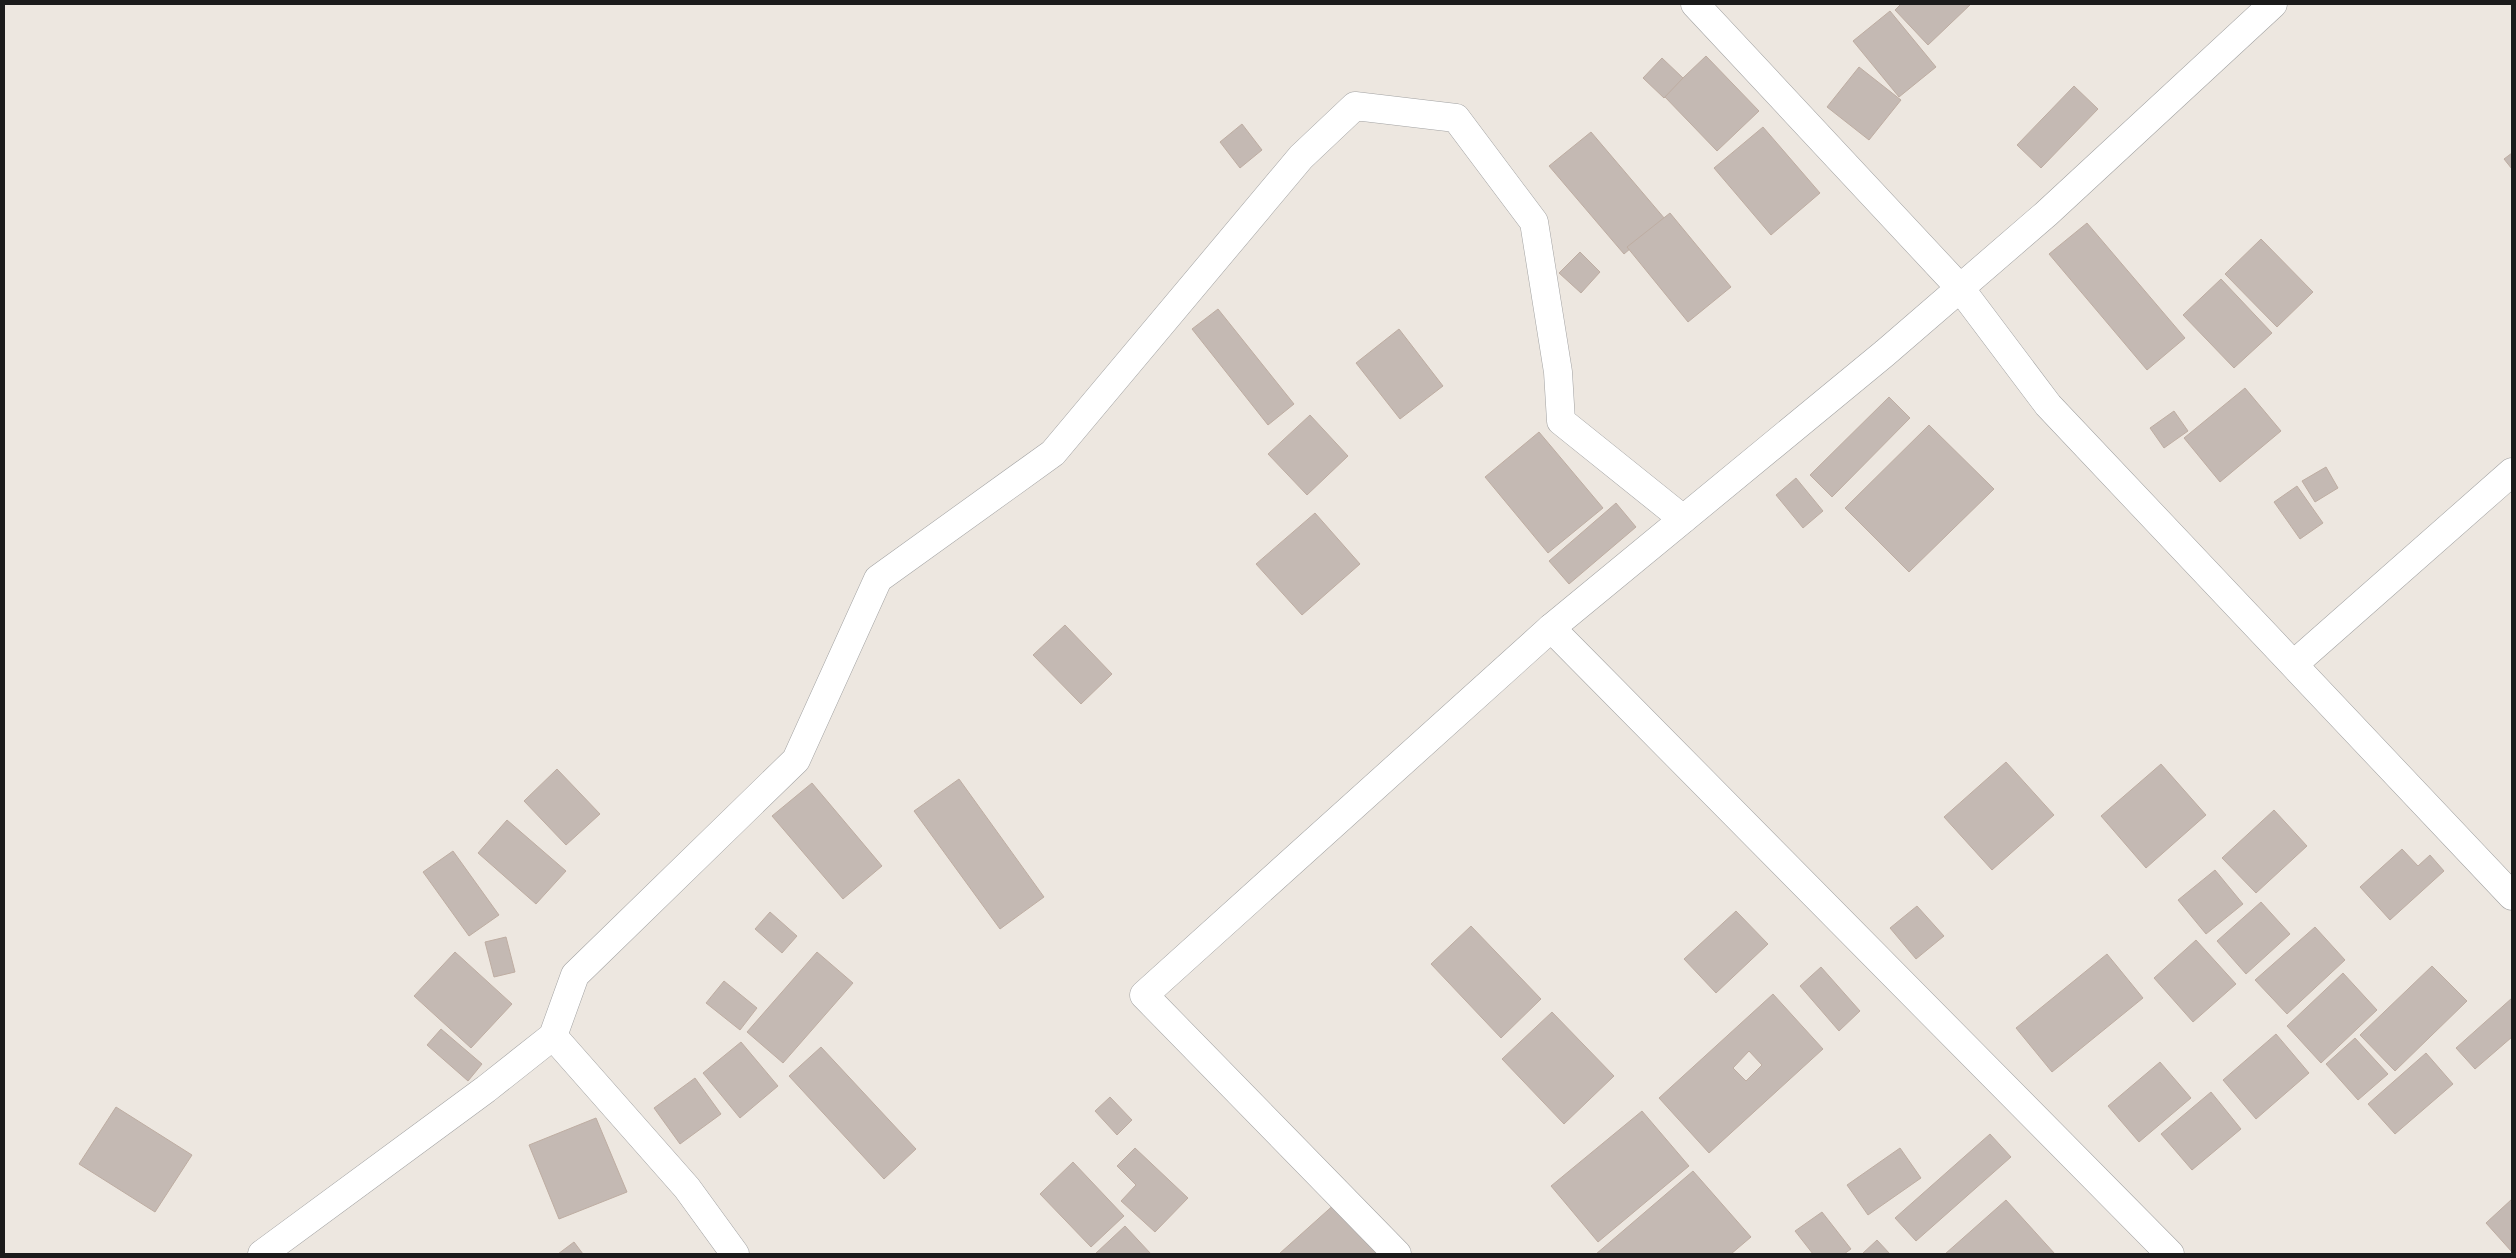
<svg xmlns="http://www.w3.org/2000/svg" width="2516" height="1258" viewBox="0 0 2516 1258" font-family="'Noto Sans',sans-serif">
	<style>
		.building { fill: #c4b9b3; stroke: #beada2; fill-rule: evenodd }
		.lines { fill: none; stroke-linecap: round; stroke-linejoin: round }
		.street-casing { stroke: #a2a2a2; stroke-width: 29 }
		.street { stroke: #fff; stroke-width: 28 }
	</style>
	<rect width="100%" height="100%" fill="#ede7e0"/>
	<g class="building">
		<polygon points="1901,4 1971,4 1928,45 1895,10"/>
		<polygon points="1890,11 1936,67 1899,97 1853,41"/>
		<polygon points="1706,56 1759,111 1717,151 1664,96"/>
		<polygon points="1662,58 1683,78 1664,98 1643,78"/>
		<polygon points="1859,67 1901,100 1869,140 1827,107"/>
		<polygon points="2074,86 2098,109 2041,168 2017,145"/>
		<polygon points="1242,124 1262,150 1240,168 1220,142"/>
		<polygon points="1763,127 1820,193 1771,235 1714,168"/>
		<polygon points="1591,132 1665,219 1624,254 1549,166"/>
		<polygon points="2512,153 2512,169 2504,159"/>
		<polygon points="1670,213 1731,287 1688,322 1627,247"/>
		<polygon points="2087,223 2185,338 2147,370 2049,254"/>
		<polygon points="2261,239 2313,292 2277,327 2225,274"/>
		<polygon points="1580,252 1600,272 1581,293 1559,273"/>
		<polygon points="2221,279 2272,333 2234,368 2183,315"/>
		<polygon points="1218,309 1294,404 1268,425 1192,329"/>
		<polygon points="1399,329 1443,386 1400,419 1356,363"/>
		<polygon points="2245,388 2281,431 2220,482 2184,438"/>
		<polygon points="1889,397 1910,418 1832,497 1810,475"/>
		<polygon points="2174,411 2188,431 2164,448 2150,428"/>
		<polygon points="1310,415 1348,456 1307,495 1268,454"/>
		<polygon points="1929,425 1994,489 1909,572 1845,508"/>
		<polygon points="1539,432 1603,508 1548,553 1485,477"/>
		<polygon points="2326,467 2338,488 2315,502 2302,481"/>
		<polygon points="1796,478 1823,511 1803,528 1776,495"/>
		<polygon points="2297,486 2323,523 2300,539 2274,502"/>
		<polygon points="1616,503 1636,527 1569,584 1549,561"/>
		<polygon points="1315,513 1360,564 1302,615 1256,564"/>
		<polygon points="1065,625 1112,674 1081,704 1033,655"/>
		<polygon points="2006,762 2054,815 1992,870 1944,817"/>
		<polygon points="2161,764 2206,815 2146,868 2101,816"/>
		<polygon points="557,769 600,814 566,845 524,801"/>
		<polygon points="959,779 1044,897 1000,929 914,811"/>
		<polygon points="812,783 882,866 843,899 772,816"/>
		<polygon points="2274,810 2307,846 2256,893 2222,858"/>
		<polygon points="507,820 566,871 536,904 478,853"/>
		<polygon points="2402,849 2418,866 2430,855 2444,871 2390,920 2360,887"/>
		<polygon points="453,851 499,915 469,936 423,872"/>
		<polygon points="2215,870 2243,904 2206,934 2178,900"/>
		<polygon points="2261,902 2290,934 2246,974 2217,941"/>
		<polygon points="1917,906 1944,936 1916,959 1890,928"/>
		<polygon points="1736,911 1768,944 1716,993 1684,959"/>
		<polygon points="770,912 797,936 782,953 755,929"/>
		<polygon points="1471,926 1541,999 1501,1038 1431,964"/>
		<polygon points="2315,927 2345,960 2287,1014 2255,980"/>
		<polygon points="506,937 515,972 494,977 485,942"/>
		<polygon points="2196,940 2236,984 2193,1022 2154,978"/>
		<polygon points="455,952 512,1004 471,1048 414,996"/>
		<polygon points="817,952 853,983 783,1063 747,1032"/>
		<polygon points="2107,954 2143,998 2052,1072 2016,1028"/>
		<polygon points="2432,966 2467,1001 2395,1071 2360,1035"/>
		<polygon points="1821,967 1860,1011 1839,1031 1800,986"/>
		<polygon points="2343,973 2377,1010 2321,1063 2287,1026"/>
		<polygon points="724,981 757,1008 740,1030 706,1003"/>
		<path d="M1773,994l50,55 -114,104 -50,-55zM1749,1051l13,14 -16,16 -13,-13z"/>
		<polygon points="2512,998 2512,1037 2475,1069 2456,1048"/>
		<polygon points="1552,1012 1614,1076 1564,1124 1502,1059"/>
		<polygon points="441,1029 482,1064 468,1081 427,1045"/>
		<polygon points="2276,1034 2309,1073 2256,1119 2223,1080"/>
		<polygon points="2355,1038 2388,1074 2358,1100 2326,1064"/>
		<polygon points="741,1042 778,1086 740,1118 703,1073"/>
		<polygon points="821,1047 916,1149 884,1179 789,1076"/>
		<polygon points="2426,1053 2453,1084 2395,1134 2368,1104"/>
		<polygon points="2160,1062 2191,1098 2139,1142 2108,1106"/>
		<polygon points="695,1078 721,1114 680,1144 654,1108"/>
		<polygon points="2211,1092 2241,1129 2192,1170 2161,1134"/>
		<polygon points="1110,1097 1132,1120 1117,1135 1095,1111"/>
		<polygon points="116,1107 192,1155 155,1212 79,1164"/>
		<polygon points="1642,1111 1689,1166 1598,1242 1551,1186"/>
		<polygon points="596,1118 627,1192 559,1219 529,1145"/>
		<polygon points="1990,1134 2011,1157 1916,1241 1895,1218"/>
		<polygon points="1135,1148 1188,1198 1155,1232 1121,1201 1136,1185 1117,1166"/>
		<polygon points="1900,1148 1921,1178 1868,1215 1847,1185"/>
		<polygon points="1073,1162 1124,1216 1091,1247 1040,1194"/>
		<polygon points="1693,1171 1751,1237 1731,1254 1596,1254"/>
		<polygon points="2512,1199 2512,1252 2486,1223"/>
		<polygon points="2006,1200 2055,1254 1945,1254"/>
		<polygon points="1337,1202 1380,1249 1375,1254 1279,1254"/>
		<polygon points="1822,1212 1851,1249 1844,1254 1813,1254 1795,1231"/>
		<polygon points="1125,1226 1151,1254 1095,1254"/>
		<polygon points="1877,1240 1890,1254 1862,1254"/>
		<polygon points="574,1242 583,1254 558,1254"/>
	</g>
	<g class="lines">
		<g class="street-casing">
			<g id="street">
				<polyline points="1695,4 1960,288 2048,405 2512,896"/>
				<polyline points="1551,628 2170,1254"/>
				<polyline points="2294,664 2512,472"/>
				<polyline points="553,1036 687,1188 735,1254"/>
				<polyline points="262,1254 486,1089 553,1036 575,975 796,760 878,579 1053,453 1301,157 1355,106 1456,118 1534,222 1558,372 1561,421 1683,519"/>
				<polyline points="1397,1254 1144,995 1551,628 1885,353 2046,214 2273,4"/>
			</g>
		</g>
		<use href="#street" class="street"/>
	</g>
	<rect width="2516" height="1258" fill="none" stroke="#1b1b1b" stroke-width="10"/>
</svg>
